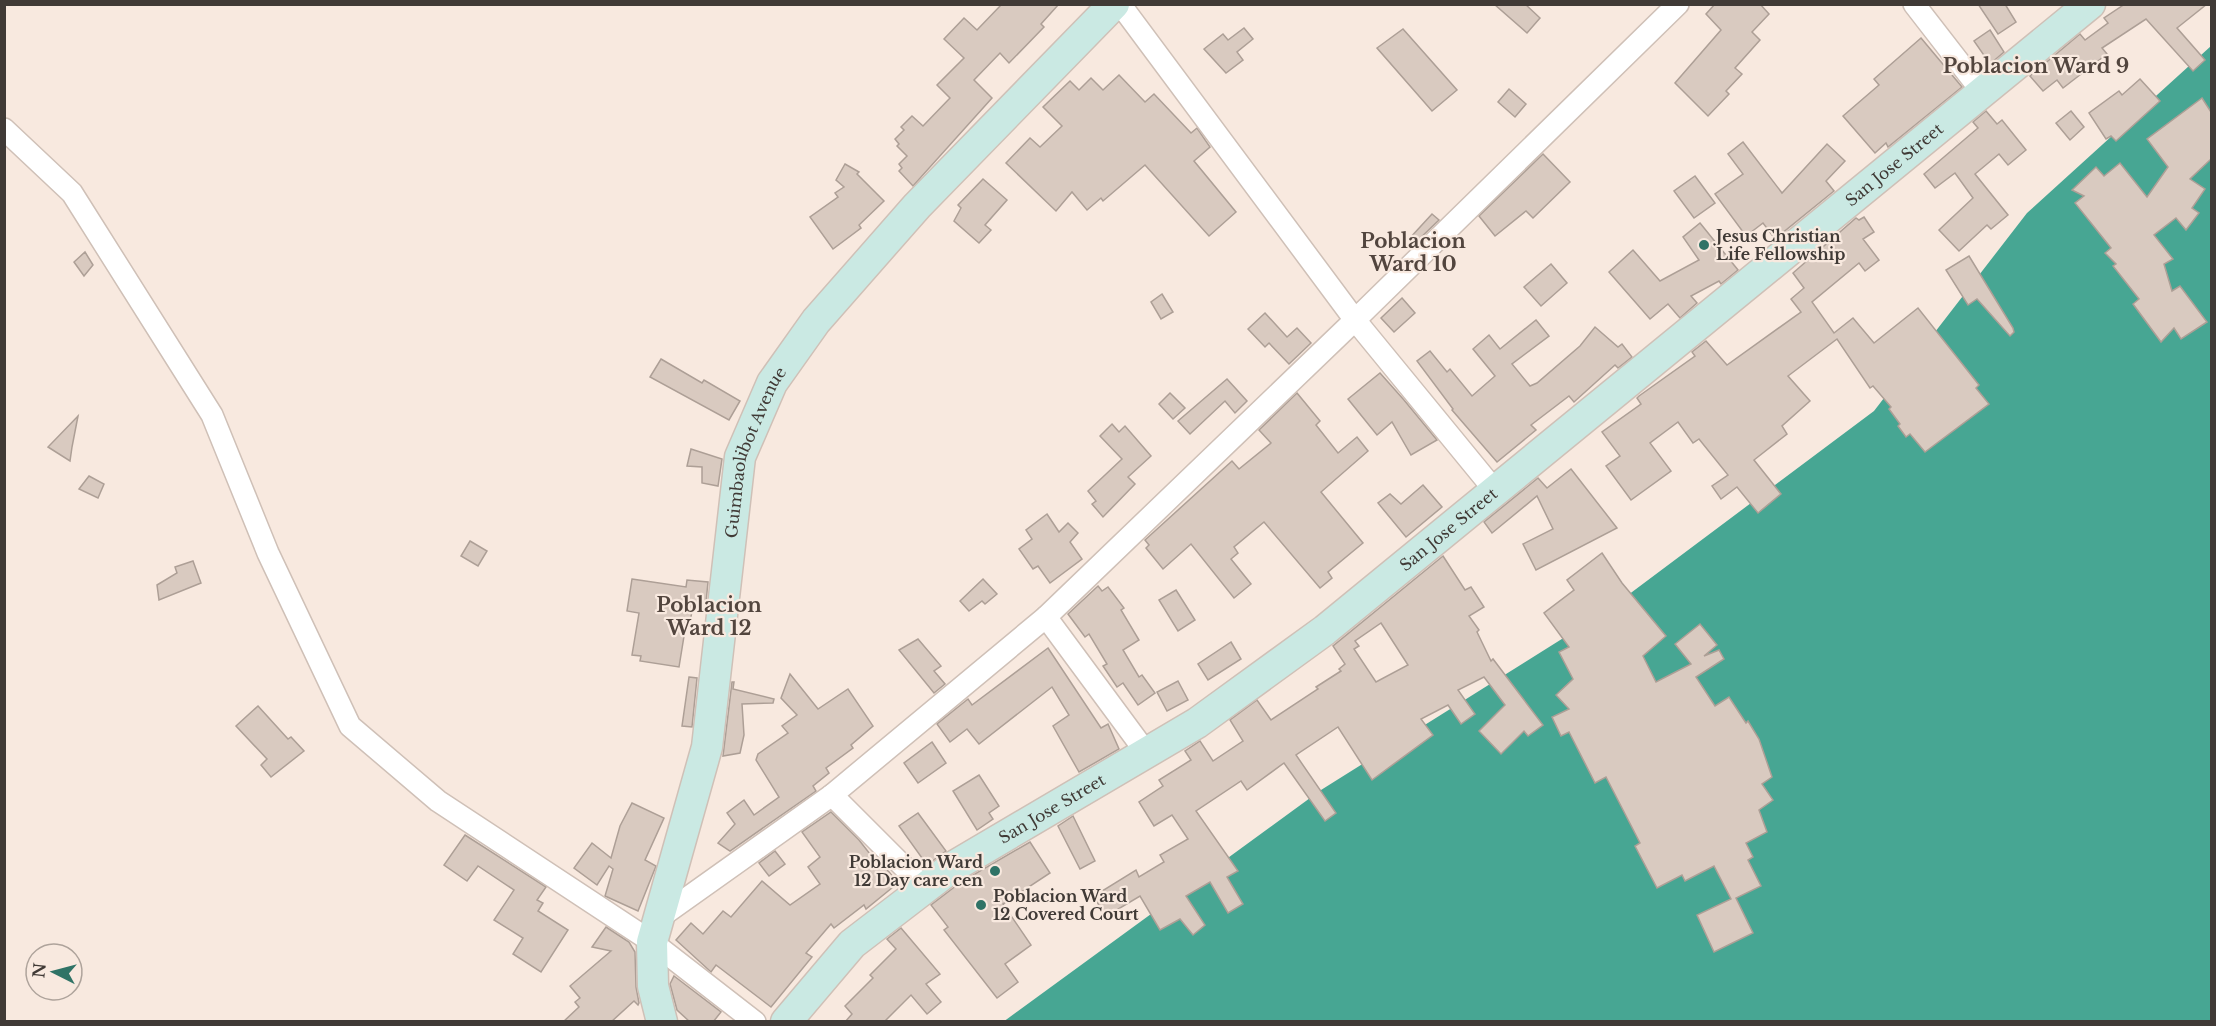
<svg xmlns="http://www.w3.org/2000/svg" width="2216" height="1026" viewBox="0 0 2216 1026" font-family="'Libre Baskerville',serif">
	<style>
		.water { fill: #47a693 }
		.building { fill: #d9cac0; stroke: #ad9f96; stroke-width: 1.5; fill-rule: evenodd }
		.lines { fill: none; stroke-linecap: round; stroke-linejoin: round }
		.street-casing { stroke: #cfc0b7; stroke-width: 24 }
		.secondary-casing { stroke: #cfc0b7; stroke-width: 33 }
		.street { stroke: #fff; stroke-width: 21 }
		.secondary { stroke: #cae9e3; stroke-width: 30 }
		.poi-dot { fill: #2f7366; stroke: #f8e9df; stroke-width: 2 }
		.labels { text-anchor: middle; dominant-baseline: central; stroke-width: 4.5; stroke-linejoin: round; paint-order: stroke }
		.street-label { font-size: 16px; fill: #403a36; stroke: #f8e9df }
		.poi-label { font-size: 16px; font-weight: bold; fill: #403a36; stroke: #f8e9df; text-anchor: start }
		.quarter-label { font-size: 20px; font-weight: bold; fill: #52453e; stroke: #f8e9df }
	</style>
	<rect width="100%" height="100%" fill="#f8e9df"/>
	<polygon class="water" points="2211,46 2211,1021 1003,1022 1321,790 1608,610 1874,411 2027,213"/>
	<g class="building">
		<polygon points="1002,4 1059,4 1041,24 1044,27 1009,63 1000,53 974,80 992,98 913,186 899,171 902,168 899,164 907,156 897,146 899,144 895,139 904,130 901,127 912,116 923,126 950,98 937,85 964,58 944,39 964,18 977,30"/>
		<polygon points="1494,4 1525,4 1540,18 1527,33"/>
		<polygon points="1715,4 1760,4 1769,14 1752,32 1760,40 1735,68 1742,74 1726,91 1729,94 1708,116 1675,83 1721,30 1706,14"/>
		<polygon points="1978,4 2005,4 2016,22 1998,34"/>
		<polygon points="2125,4 2207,4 2177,28 2205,60 2193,71 2146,19 2102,48 2107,54 2063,88 2057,80 2043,91 2030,76 2080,34 2085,40 2108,23 2104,18"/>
		<polygon points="1244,28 1253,39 1237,52 1243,60 1226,73 1204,49 1223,34 1228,40"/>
		<polygon points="1403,29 1457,90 1432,111 1377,48"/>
		<polygon points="1990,30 2004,52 1990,64 1974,41"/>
		<polygon points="1921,38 1962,87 1888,147 1886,143 1875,153 1843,116 1879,85 1874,79"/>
		<polygon points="1119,75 1145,102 1154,94 1191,133 1197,128 1210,147 1194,161 1236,212 1209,236 1145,165 1103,201 1101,198 1087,210 1072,192 1056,211 1006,163 1030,138 1040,147 1062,126 1043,107 1070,81 1079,90 1091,78 1103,90"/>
		<polygon points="2140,79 2160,101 2116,141 2111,136 2106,139 2089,113 2119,91 2122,95"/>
		<polygon points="1509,89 1526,104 1515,117 1498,102"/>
		<polygon points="2202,98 2211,112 2211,159 2190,179 2205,189 2192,208 2199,213 2186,230 2176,218 2154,235 2173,259 2164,264 2172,291 2180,286 2207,322 2181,339 2174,328 2161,342 2133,304 2139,299 2113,266 2116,264 2105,253 2111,248 2075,203 2084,196 2072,190 2096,167 2104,176 2120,163 2147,197 2168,167 2147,139"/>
		<polygon points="1986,111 1997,124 2002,120 2026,150 2008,165 1999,154 1975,174 2008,215 1991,229 1987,225 1959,251 1939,230 1973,198 1955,173 1935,188 1924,174 1978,128 1973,122"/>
		<polygon points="2071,111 2084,127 2070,140 2056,123"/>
		<polygon points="1743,142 1782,193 1827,144 1845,161 1826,181 1834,191 1775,239 1763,223 1746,236 1715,194 1743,174 1728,154"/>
		<polygon points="1543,154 1570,182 1533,218 1526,211 1495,236 1479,216"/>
		<polygon points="845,164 859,172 857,174 884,201 859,225 861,228 833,249 810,217 838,197 835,193 844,187 836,180"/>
		<polygon points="1695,176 1715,203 1694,218 1674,191"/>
		<polygon points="983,179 1007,200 985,225 991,230 979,243 954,221 961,208 958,205"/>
		<polygon points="1432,214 1439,220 1414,244 1409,239"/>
		<polygon points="1864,217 1874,232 1863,239 1879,260 1865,271 1859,263 1812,302 1834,333 1853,318 1874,343 1918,308 1979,385 1976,388 1989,404 1925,452 1910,434 1906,437 1898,426 1900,424 1889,409 1891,407 1873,386 1870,388 1837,339 1788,376 1810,401 1782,426 1787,434 1754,460 1781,494 1758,513 1737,487 1721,499 1712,486 1728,475 1699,439 1693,443 1678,422 1650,443 1671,471 1631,500 1606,466 1620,456 1602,432 1641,404 1637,398 1639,396 1695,356 1692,352 1706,341 1727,365 1801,312 1791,299 1804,288 1793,273 1856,218 1859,220"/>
		<polygon points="1700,223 1738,270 1721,284 1719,281 1691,296 1697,303 1680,318 1668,304 1650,319 1609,272 1633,250 1660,281 1699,260 1683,237"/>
		<polygon points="85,252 93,265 84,276 74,262"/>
		<polygon points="1969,256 2013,328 2014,332 2010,336 1977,299 1968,305 1946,270"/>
		<polygon points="1551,264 1567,283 1541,306 1524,287"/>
		<polygon points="1162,294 1173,312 1161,319 1151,302"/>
		<polygon points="1402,298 1415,313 1394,332 1381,318"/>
		<polygon points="1265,313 1287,337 1297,328 1311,343 1289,364 1269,343 1265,347 1248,329"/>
		<polygon points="1536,320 1549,336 1512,364 1530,386 1537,383 1580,346 1595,327 1618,347 1622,344 1632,357 1618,368 1615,365 1574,402 1569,396 1531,425 1536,430 1497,462 1452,410 1453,409 1417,361 1430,351 1447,372 1450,369 1472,396 1495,376 1473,349 1489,335 1500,349"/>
		<polygon points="661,359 702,383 704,380 740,401 729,420 650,377"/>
		<polygon points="1380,373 1404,400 1437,440 1411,455 1392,422 1377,435 1348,399"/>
		<polygon points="1227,379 1247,401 1235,413 1225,401 1190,434 1178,421"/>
		<polygon points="1170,393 1185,408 1173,419 1159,404"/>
		<polygon points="1297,393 1320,421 1316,425 1338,453 1357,437 1368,451 1321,492 1363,543 1328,572 1332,578 1320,588 1264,522 1234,547 1238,553 1231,559 1251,584 1234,598 1191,544 1163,569 1146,548 1149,545 1145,540 1232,461 1239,469 1271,443 1259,430"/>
		<polygon points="78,416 72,447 70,461 48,447"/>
		<polygon points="1112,424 1119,432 1125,426 1151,456 1128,477 1135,484 1103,517 1092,504 1096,501 1088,491 1122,459 1100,436"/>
		<polygon points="691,449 722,459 718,486 702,483 702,467 687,466"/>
		<polygon points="1571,469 1617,528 1536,570 1523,544 1553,529 1537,496 1492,533 1484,522 1538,478 1547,488"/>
		<polygon points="89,476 104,484 98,498 79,489"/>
		<polygon points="1423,485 1442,507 1406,537 1378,503 1390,494 1401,504"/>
		<polygon points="1047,514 1059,532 1068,523 1078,533 1070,542 1082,559 1050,583 1038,566 1033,569 1019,549 1032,539 1026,530"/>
		<polygon points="470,541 487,551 478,566 461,556"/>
		<polygon points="1602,553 1622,583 1666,636 1643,656 1656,682 1691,664 1675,644 1700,624 1717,645 1704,656 1719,650 1724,659 1696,677 1715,706 1729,697 1746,723 1748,721 1759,739 1772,777 1762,784 1773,800 1759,810 1767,832 1746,843 1753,857 1748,860 1761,886 1736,898 1753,933 1714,952 1697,915 1731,899 1714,866 1685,881 1682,875 1657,888 1635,846 1640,843 1606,777 1595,783 1569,732 1561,736 1552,717 1569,709 1556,695 1573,679 1559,652 1569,647 1544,613 1574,590 1567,580"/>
		<path d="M1443,556l22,34 6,-3 13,20 -15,9 10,14 -2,2 14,29 2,-2 50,66 -15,11 -4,-5 -23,23 -22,-23 26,-26 -21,-28 -26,13 17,24 -14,10 -13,-19 -27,14 12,16 -61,45 -34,-53 -42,28 40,58 -11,8 -41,-58 -37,27 -6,-9 -45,30 42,60 -11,6 16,27 -15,9 -18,-31 -24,14 19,29 -12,10 -13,-16 -20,11 -20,-34 -35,21 -11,-21 42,-26 3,7 25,-15 -4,-7 28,-16 -16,-24 -18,11 -15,-24 24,-16 -4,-6 32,-20 -6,-9 15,-10 13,20 30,-20 -13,-21 27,-20 14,20 47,-31 -2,-2 25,-16 -2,-2 6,-5 -12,-18zM1381,623l27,42 -32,17 -22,-33 5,-3 -4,-5z"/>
		<polygon points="193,561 201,583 159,600 157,585 177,573 175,567"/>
		<polygon points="632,579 686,587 687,580 708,582 705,612 692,610 690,624 686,624 679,667 640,661 641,656 632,655 639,613 627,611"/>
		<polygon points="983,579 997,594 985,604 982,601 969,611 960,601"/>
		<polygon points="1098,586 1102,591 1108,587 1124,608 1121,610 1139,640 1123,650 1139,677 1142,675 1155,693 1138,705 1123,683 1117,687 1103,666 1107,664 1089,634 1085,637 1068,614"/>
		<polygon points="1176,590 1195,620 1178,631 1159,600"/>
		<polygon points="918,639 941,666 934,671 945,684 934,693 899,650"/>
		<polygon points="1231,642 1241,659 1208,680 1198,664"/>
		<polygon points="1048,648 1101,728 1108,724 1119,749 1079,772 1053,726 1069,715 1052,687 979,744 967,729 950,742 937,724 968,699 972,705"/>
		<polygon points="790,674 818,709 848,689 873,726 851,745 853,748 826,768 829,773 813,786 816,791 730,851 718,843 735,824 727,813 744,800 754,815 779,797 756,760 758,754 788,733 782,726 797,715 781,698"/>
		<polygon points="689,677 697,678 692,727 682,726"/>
		<polygon points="1178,681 1188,700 1167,711 1157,692"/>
		<polygon points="732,682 734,682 733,689 774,699 773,703 742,704 744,735 740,753 723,756"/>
		<polygon points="258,706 288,739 291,737 304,751 271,777 261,765 267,759 236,726"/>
		<polygon points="932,742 946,763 918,783 904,763"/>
		<polygon points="979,775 999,806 989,813 993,819 977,830 953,791"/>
		<polygon points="632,803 664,818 645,860 656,866 638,911 605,896 613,869 609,866 597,885 574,868 592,843 611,858 620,826"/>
		<polygon points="831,812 859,840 877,863 880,861 898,883 866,909 864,905 834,928 831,924 806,953 812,957 771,1007 716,965 711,972 676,940 691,923 703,934 723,911 731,917 762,881 790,905 820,884 808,867 820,857 802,832"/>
		<polygon points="918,813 946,851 927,865 899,826"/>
		<polygon points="1073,816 1095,861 1080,869 1058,826"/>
		<polygon points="465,835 546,887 537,900 543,903 538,911 568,930 541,972 513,954 523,938 494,920 514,890 478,866 467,881 444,865"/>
		<polygon points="1030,842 1050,873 1003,904 1031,945 1005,964 1018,982 997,998 944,930 948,927 931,905 961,882"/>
		<polygon points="775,851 785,864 769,876 759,863"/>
		<polygon points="606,927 629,942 635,952 636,987 639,1003 638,1005 634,1001 611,1022 563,1022 579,1007 575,1002 580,998 570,986 611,951 592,947"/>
		<polygon points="901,928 940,974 926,984 941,1002 927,1014 911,995 884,1022 845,1022 852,1014 845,1006 873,978 870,975 896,949 887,939"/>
		<polygon points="674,976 721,1012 713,1022 690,1022 677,1010 670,984"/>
	</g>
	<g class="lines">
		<g class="street-casing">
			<g id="street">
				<polyline points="1914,4 1983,93"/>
				<polyline points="4,129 72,193 212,415 268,553 350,726 438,801 652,942 755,1022"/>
				<polyline points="1496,492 1355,320 1678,4"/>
				<polyline points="1046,617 1145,751"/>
				<polyline points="832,795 925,888"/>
				<polyline points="659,918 832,795 1046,617 1355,320 1120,4"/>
			</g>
		</g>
		<g class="secondary-casing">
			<g id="secondary">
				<path id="s1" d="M662,1022l-9,-36 -1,-44 55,-195 33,-290 32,-74 44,-62 101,-115 197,-202"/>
				<path id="s2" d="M786,1022l66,-78 99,-76 246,-145 128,-93 765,-626"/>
			</g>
		</g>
		<use href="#street" class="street"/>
		<use href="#secondary" class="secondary"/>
	</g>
	<g class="poi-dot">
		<circle cx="1704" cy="245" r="6"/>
		<circle cx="995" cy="871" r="6"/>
		<circle cx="981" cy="905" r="6"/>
	</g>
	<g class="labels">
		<g class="street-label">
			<text stroke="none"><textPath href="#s2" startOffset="1406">San Jose Street</textPath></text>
			<text stroke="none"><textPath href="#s1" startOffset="584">Guimbaolibot Avenue</textPath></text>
			<text stroke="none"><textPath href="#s2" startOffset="830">San Jose Street</textPath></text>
			<text stroke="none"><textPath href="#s2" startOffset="344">San Jose Street</textPath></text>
		</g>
		<g class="poi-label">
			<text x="1716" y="236">Jesus Christian<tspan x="1716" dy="18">Life Fellowship</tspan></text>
			<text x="983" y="862" text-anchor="end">Poblacion Ward<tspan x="983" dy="18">12 Day care cen</tspan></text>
			<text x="993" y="896">Poblacion Ward<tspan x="993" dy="18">12 Covered Court</tspan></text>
		</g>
		<g class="quarter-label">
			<text x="2036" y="66">Poblacion Ward 9</text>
			<text x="1413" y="241">Poblacion<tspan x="1413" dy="23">Ward 10</tspan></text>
			<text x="709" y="605">Poblacion<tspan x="709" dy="23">Ward 12</tspan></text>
		</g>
	</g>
	<rect width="2216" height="1026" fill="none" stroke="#403a36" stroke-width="12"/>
	<g transform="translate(54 972) rotate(276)"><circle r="28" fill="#f8e9df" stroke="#aea39b" stroke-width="1.5"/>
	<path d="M0-4.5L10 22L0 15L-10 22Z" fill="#2f7366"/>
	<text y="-9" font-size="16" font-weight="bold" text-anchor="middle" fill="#403a36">N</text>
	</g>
</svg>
